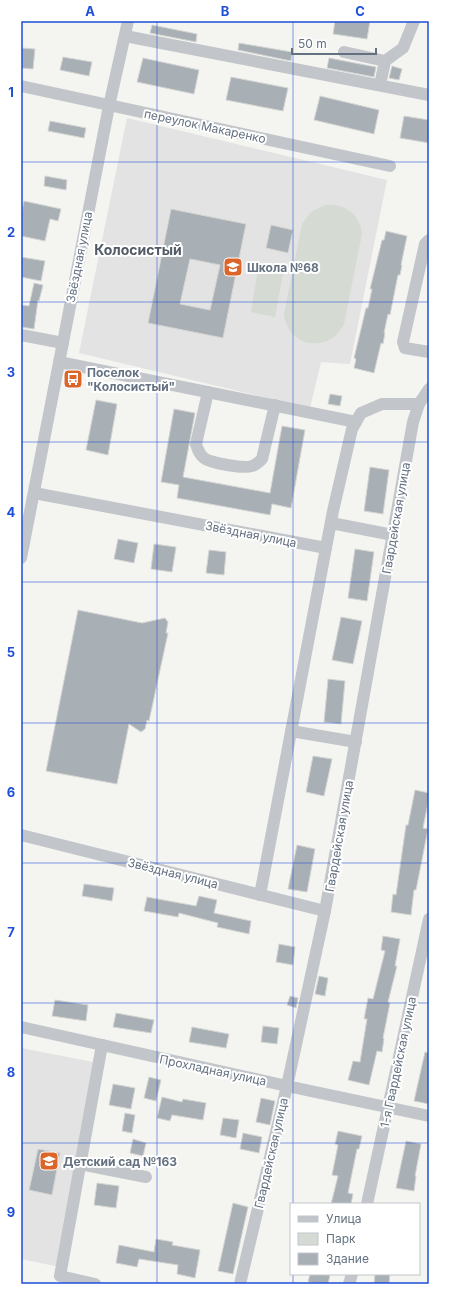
<svg xmlns="http://www.w3.org/2000/svg" width="450" height="1305" viewBox="0 0 450 1305" font-family="Inter,sans-serif">
	<style>
		.built { fill: #e2e3e2 }
		.green { fill: #d5dbd2 }
		.building { fill: #a8afb5; stroke: #d5d6d3; fill-rule: evenodd }
		.lines { fill: none; stroke-linecap: round; stroke-linejoin: round }
		.minor { stroke: #c2c5c9; stroke-width: 12 }
		.grid { fill: none; stroke: #1d4ed8; stroke-width: 1; stroke-opacity: 0.55 }
		.labels { text-anchor: middle; dominant-baseline: central; stroke-width: 4; stroke-linejoin: round; paint-order: stroke }
		.street-label { font-size: 12px; fill: #647181; stroke: #fff }
		.poi-label { font-size: 12px; font-weight: bold; fill: #647181; stroke: #fff; text-anchor: start }
		.quarter-label { font-size: 14px; font-weight: bold; fill: #525b66; stroke: #fff }
		.neatline { fill: none; stroke: #1d4ed8; stroke-width: 1.5 }
		.grid-label { font-size: 13px; text-anchor: middle; font-weight: bold; fill: #1d4ed8 }
	</style>
	<rect width="100%" height="100%" fill="#f4f4f1"/>
	<g class="built">
		<polygon points="127,118 387,180 350,364 321,362 310,408 79,353"/>
		<polygon points="21,1048 93,1062 60,1267 21,1259"/>
	</g>
	<g class="green">
		<path d="M325,205c19,-2 35,9 37,29l-18,90c-14,30 -57,24 -60,-10l18,-90 9,-12z"/>
		<polygon points="258,269 283,274 275,317 251,312"/>
	</g>
	<g class="building">
		<polygon points="335,21 370,21 367,39 333,34"/>
		<polygon points="152,25 197,34 196,42 150,33"/>
		<polygon points="239,43 292,52 291,61 238,50"/>
		<polygon points="21,48 35,49 33,69 21,68"/>
		<polygon points="63,57 92,62 89,76 60,70"/>
		<polygon points="143,58 199,70 194,94 137,82"/>
		<polygon points="329,58 376,67 374,77 327,68"/>
		<polygon points="392,66 402,69 399,80 389,78"/>
		<polygon points="231,77 288,88 283,111 226,100"/>
		<polygon points="320,96 379,110 374,134 314,120"/>
		<polygon points="404,116 429,120 429,143 400,138"/>
		<polygon points="50,121 86,128 84,138 48,131"/>
		<polygon points="45,176 67,180 66,190 44,186"/>
		<polygon points="24,201 61,209 58,221 50,219 45,241 21,236 21,215"/>
		<path d="M171,209l75,15 -23,114 -75,-15zM190,259l30,6 -10,45 -30,-6z"/>
		<polygon points="271,225 293,230 288,253 266,248"/>
		<polygon points="386,231 407,236 401,265 402,265 400,275 398,275 390,315 388,314 384,333 385,333 383,344 381,343 374,373 354,368 356,359 354,358 366,308 368,308 372,289 370,289 382,240 384,240"/>
		<polygon points="21,257 45,261 41,281 21,277"/>
		<polygon points="34,283 43,285 39,301 38,300 34,329 21,327 21,305 29,306"/>
		<polygon points="330,394 342,396 340,406 328,404"/>
		<polygon points="96,400 117,404 108,455 86,450"/>
		<polygon points="174,409 195,413 183,477 270,493 282,426 305,430 291,508 272,504 270,515 177,498 179,485 161,482"/>
		<polygon points="370,467 389,470 383,514 364,511"/>
		<polygon points="118,539 138,543 134,563 114,559"/>
		<polygon points="154,544 176,547 172,572 151,569"/>
		<polygon points="355,549 374,552 367,601 348,598"/>
		<polygon points="209,550 226,552 224,575 206,573"/>
		<polygon points="78,610 142,623 165,618 168,622 166,633 168,633 149,721 147,720 145,729 141,732 129,724 117,784 46,771"/>
		<polygon points="341,617 362,621 353,664 332,660"/>
		<polygon points="328,679 345,681 341,724 324,722"/>
		<polygon points="313,756 332,759 324,796 306,792"/>
		<polygon points="415,790 429,793 429,798 423,828 428,829 416,890 414,890 411,915 391,912 393,894 396,895 406,825 408,825"/>
		<polygon points="297,845 315,849 307,892 288,889"/>
		<polygon points="84,884 114,888 112,901 82,896"/>
		<polygon points="199,896 217,900 214,913 251,921 249,934 217,927 218,923 179,913 178,917 144,911 147,897 196,906"/>
		<polygon points="383,936 400,939 395,966 397,966 388,1002 390,1003 383,1038 384,1039 382,1052 377,1051 369,1085 348,1080 353,1061 360,1062 367,1019 364,1019 368,998 373,999 385,951 381,950"/>
		<polygon points="279,944 295,947 293,965 276,962"/>
		<polygon points="319,976 328,978 325,996 315,994"/>
		<polygon points="290,996 298,998 296,1008 287,1005"/>
		<polygon points="55,1000 88,1005 86,1021 52,1016"/>
		<polygon points="116,1013 154,1020 151,1033 113,1027"/>
		<polygon points="263,1026 279,1028 277,1044 261,1042"/>
		<polygon points="192,1027 229,1034 226,1048 189,1042"/>
		<polygon points="425,1052 429,1053 429,1104 414,1101"/>
		<polygon points="149,1077 161,1080 156,1101 144,1098"/>
		<polygon points="113,1084 135,1088 131,1109 109,1105"/>
		<polygon points="162,1097 182,1102 183,1099 206,1103 203,1120 172,1115 170,1121 157,1118"/>
		<polygon points="261,1098 275,1101 270,1125 256,1122"/>
		<polygon points="125,1113 135,1115 132,1133 122,1131"/>
		<polygon points="223,1118 239,1120 236,1138 220,1135"/>
		<polygon points="338,1131 362,1136 359,1149 357,1149 348,1193 353,1194 351,1204 331,1204 338,1176 332,1175 338,1145 335,1144"/>
		<polygon points="243,1133 262,1137 259,1153 240,1149"/>
		<polygon points="133,1139 146,1143 143,1156 130,1153"/>
		<polygon points="406,1141 421,1144 415,1176 416,1176 414,1191 396,1188"/>
		<polygon points="38,1149 60,1153 52,1195 29,1190"/>
		<polygon points="97,1183 119,1186 116,1208 94,1205"/>
		<polygon points="233,1203 248,1207 233,1274 218,1271"/>
		<polygon points="156,1239 173,1242 172,1245 200,1250 195,1278 177,1274 178,1265 139,1259 137,1267 116,1263 119,1245 154,1252"/>
		<polygon points="310,1274 330,1275 328,1284 308,1282"/>
		<polygon points="375,1274 390,1274 389,1284 374,1284"/>
	</g>
	<g class="lines">
		<g class="minor">
			<polyline points="125,36 429,95"/>
			<polyline points="344,52 385,61 403,48 414,21"/>
			<polyline points="380,85 385,61"/>
			<polyline points="21,86 390,166"/>
			<polyline points="429,240 425,244 403,342 405,348 429,352"/>
			<polyline points="21,335 63,343"/>
			<polyline points="59,362 356,422"/>
			<path d="M208,392l-12,52c2,6 3,10 8,14 6,5 40,11 48,8 4,-1 7,-4 10,-7l13,-54"/>
			<polyline points="34,493 326,548"/>
			<polyline points="331,523 393,535"/>
			<polyline points="21,558 109,106 128,21"/>
			<polyline points="291,731 356,742"/>
			<polyline points="21,835 325,911"/>
			<polyline points="260,895 333,511 352,429 361,413 382,404 419,404"/>
			<polyline points="21,1027 287,1086 429,1116"/>
			<polyline points="80,1164 146,1177"/>
			<polyline points="367,1204 429,919"/>
			<polyline points="95,1284 60,1276 102,1045"/>
			<polyline points="240,1284 287,1086 325,911 413,422 419,404 429,389"/>
			<polyline points="349,1284 352,1274"/>
		</g>
	</g>
	<path class="grid" d="M157,21v1263M293,21v1183M21,162h408M21,302h408M21,442h408M21,582h408M21,723h408M21,863h408M21,1003h408M21,1143h408M293,1274v10"/>
	<defs>
		<g id="school-square" transform="scale(1)"><rect x="-9" y="-9" width="18" height="18" rx="4" fill="#dc6529" stroke="#fff"/><path d="M0-5L7-2L0 1L-7-2ZM-4 1L0 2.5L4 1V4Q0 6-4 4Z" fill="#fff"/></g>
		<g id="bus-square" transform="scale(1)"><rect x="-9" y="-9" width="18" height="18" rx="4" fill="#dc6529" stroke="#fff"/><path d="M-5-6H5V4H4V6H2V4H-2V6H-4V4H-5ZM-3.5-4V0h7V-4ZM-3.5 1.2v1.5H-2V1.2ZM2 1.2v1.5H3.5V1.2Z" fill="#fff"/></g>
	</defs>
	<g fill-rule="evenodd">
		<use href="#school-square" x="233" y="267"/>
		<use href="#bus-square" x="73" y="379"/>
		<use href="#school-square" x="49" y="1161"/>
	</g>
	<g class="labels">
		<g class="street-label">
			<text transform="translate(205 126) rotate(12)">переулок Макаренко</text>
			<text transform="translate(79 257) rotate(-79)">Звёздная улица</text>
			<text transform="translate(396 518) rotate(-80)">Гвардейская улица</text>
			<text transform="translate(251 534) rotate(11)">Звёздная улица</text>
			<text transform="translate(339 836) rotate(-80)">Гвардейская улица</text>
			<text transform="translate(173 873) rotate(14)">Звёздная улица</text>
			<text transform="translate(398 1062) rotate(-78)">1-я Гвардейская улица</text>
			<text transform="translate(213 1070) rotate(12)">Прохладная улица</text>
			<text transform="translate(271 1153) rotate(-77)">Гвардейская улица</text>
		</g>
		<g class="poi-label">
			<text x="247" y="267">Школа №68</text>
			<text x="87" y="372">Поселок<tspan x="87" dy="14">"Колосистый"</tspan></text>
			<text x="63" y="1161">Детский cад №163</text>
		</g>
		<g class="quarter-label">
			<text x="138" y="249">Колосистый</text>
		</g>
	</g>
	<rect width="450" height="1305" fill="none" stroke="#ffffff" stroke-width="44"/>
	<rect x="290" y="1203" width="130" height="72" fill="#ffffff" stroke="#c1c6cd"/>
	<rect x="298" y="1216" width="20" height="6" fill="#c2c5c9" stroke="#c1c6cd"/>
	<text x="326" y="1223" font-size="12" fill="#647181">Улица</text>
	<rect x="298" y="1233" width="20" height="12" fill="#d5dbd2" stroke="#c1c6cd"/>
	<text x="326" y="1243" font-size="12" fill="#647181">Парк</text>
	<rect x="298" y="1253" width="20" height="12" fill="#a8afb5" stroke="#c1c6cd"/>
	<text x="326" y="1263" font-size="12" fill="#647181">Здание</text>
	<path d="M292 48v6h84v-6" fill="none" stroke="#647181" stroke-width="2"/>
	<text x="298" y="48" font-size="12" fill="#647181" stroke="#ffffff" stroke-width="3" paint-order="stroke">50 m</text>
	<rect x="22" y="22" width="406" height="1261" class="neatline"/>
	<g class="grid-label">
		<text x="90" y="16">A</text>
		<text x="225" y="16">B</text>
		<text x="360" y="16">C</text>
		<text x="11" y="97">1</text>
		<text x="11" y="237">2</text>
		<text x="11" y="377">3</text>
		<text x="11" y="517">4</text>
		<text x="11" y="657">5</text>
		<text x="11" y="797">6</text>
		<text x="11" y="937">7</text>
		<text x="11" y="1077">8</text>
		<text x="11" y="1217">9</text>
	</g>
</svg>
